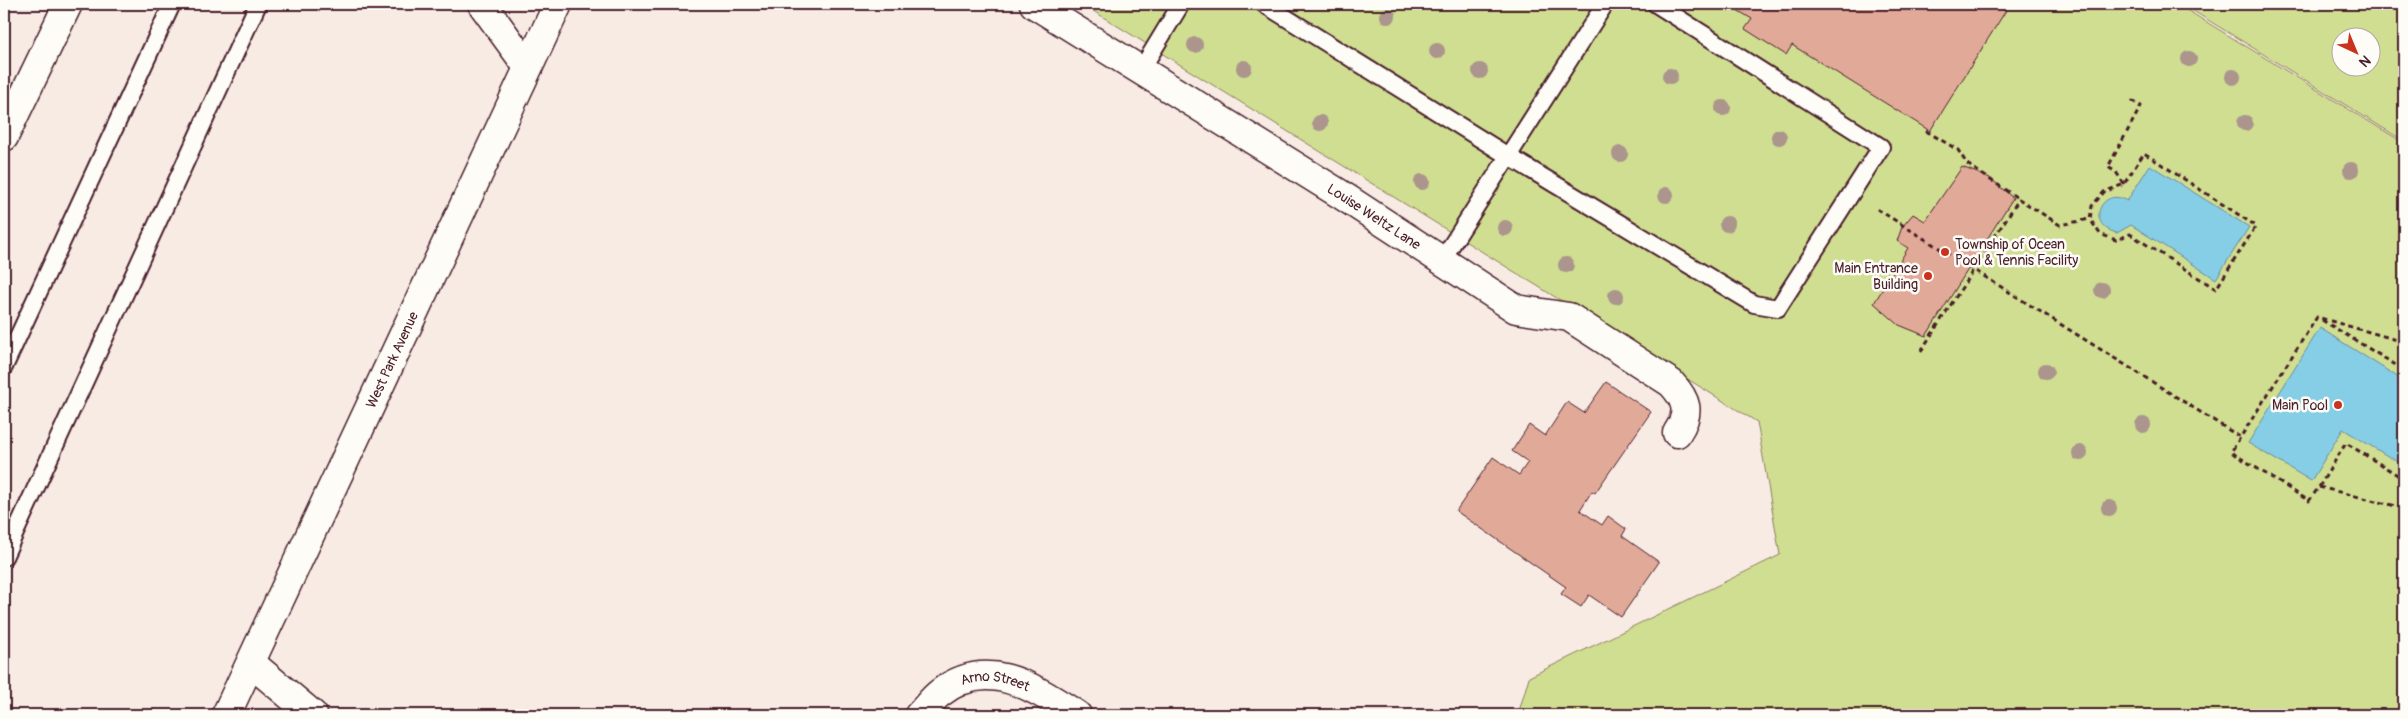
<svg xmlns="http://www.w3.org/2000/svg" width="2408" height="719" viewBox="0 0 2408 719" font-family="Pangolin,sans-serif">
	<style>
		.green { fill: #d0de91; stroke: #8d7e5e; fill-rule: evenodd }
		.water { fill: #85cee6; stroke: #6d889b }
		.building { fill: #e1a998; stroke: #4a1f2b }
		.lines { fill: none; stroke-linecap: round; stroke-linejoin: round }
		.lane-casing { stroke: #4a1f2b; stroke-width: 20 }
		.street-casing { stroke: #4a1f2b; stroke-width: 31 }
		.secondary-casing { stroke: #4a1f2b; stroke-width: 31 }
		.path { stroke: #4a1f2b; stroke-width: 3; stroke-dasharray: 5 4; stroke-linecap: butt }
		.lane { stroke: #fdfcf7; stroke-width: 16 }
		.street { stroke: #fdfcf7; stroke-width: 28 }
		.secondary { stroke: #fdfcf7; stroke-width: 28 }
		.tree { fill: #ab958c }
		.poi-dot { fill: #c8321e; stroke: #fdfcf7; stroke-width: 2 }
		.labels { text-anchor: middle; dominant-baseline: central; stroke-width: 5; stroke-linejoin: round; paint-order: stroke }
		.street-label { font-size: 14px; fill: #4a1f2b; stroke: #fdfcf7 }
		.poi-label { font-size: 14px; fill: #4a1f2b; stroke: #fdfcf7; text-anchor: end }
	</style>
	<rect width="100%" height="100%" fill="#f7ebe4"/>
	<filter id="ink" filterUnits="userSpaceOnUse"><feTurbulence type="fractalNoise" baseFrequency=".02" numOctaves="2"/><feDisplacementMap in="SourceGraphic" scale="10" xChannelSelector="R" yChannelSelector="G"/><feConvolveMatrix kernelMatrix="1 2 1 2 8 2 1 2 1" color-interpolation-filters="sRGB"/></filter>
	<g filter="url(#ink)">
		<g class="green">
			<polygon points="1082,4 2177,4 2404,143 2404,715 1518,715 1529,677 1780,555 1757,422"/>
			<path d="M2182,4h222v137zM2340,38h30v30h-30z"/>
		</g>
		<g class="water">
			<path d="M2150,165l99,62 -33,52 -85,-54 -14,8c-34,-8 -14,-48 10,-32z"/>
			<polygon points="2320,328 2404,381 2404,466 2343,429 2311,481 2248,443"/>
		</g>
		<g class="building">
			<polygon points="1727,4 2010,4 1930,131 1792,45 1786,55 1745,29 1752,19"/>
			<polygon points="1962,167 1990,178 2013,198 1926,336 1899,325 1874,303 1908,248 1897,241 1902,227 1913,214 1925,221"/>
			<polygon points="1606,382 1651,412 1595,493 1592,491 1580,510 1602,525 1608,516 1626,529 1622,536 1659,562 1621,617 1589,595 1581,607 1561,594 1566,587 1456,511 1493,457 1519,475 1528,462 1512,451 1529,425 1545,436 1567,402 1584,413"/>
		</g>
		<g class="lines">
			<g class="lane-casing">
				<g id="lane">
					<polyline points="1264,4 1508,156 1754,304 1778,308 1881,147 1656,4"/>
					<polyline points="1141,70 1181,4"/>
					<polyline points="1442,260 1605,4"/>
					<polyline points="4,367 172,4"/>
					<polyline points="4,557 258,4"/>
				</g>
			</g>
			<g class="street-casing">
				<g id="street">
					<polyline points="482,4 528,67"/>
					<path id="s1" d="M1034,4l306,190 176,115 53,8 102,66c16,17 20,29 6,50"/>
					<polyline points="4,137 68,4"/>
					<polyline points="251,663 313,715"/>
					<path id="s2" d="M919,715c7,-7 13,-16 21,-22 48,-38 94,-5 137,22"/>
				</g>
			</g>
			<g class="secondary-casing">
				<g id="secondary">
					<path id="s3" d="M226,715l332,-711"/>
				</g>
			</g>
			<g class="path">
				<polyline points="1926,131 1958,150 1967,164 2019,199"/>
				<polyline points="2124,184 2116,172 2108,167 2141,106 2129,99"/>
				<polyline points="1877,209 2240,437"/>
				<polyline points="2322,320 2404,370"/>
				<polyline points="2404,342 2317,317 2231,452 2309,501 2319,487 2404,508"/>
				<polyline points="1921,351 2019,199 2060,225 2090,219 2092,206 2104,192 2124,184 2144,153 2256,226 2216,289 2130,234 2116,240 2100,234 2090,219"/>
				<polyline points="2319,487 2346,443 2404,479"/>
			</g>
			<use href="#lane" class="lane"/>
			<use href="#street" class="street"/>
			<use href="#secondary" class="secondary"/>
		</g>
		<g class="tree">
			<circle cx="1388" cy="16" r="8"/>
			<circle cx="1195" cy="45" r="8"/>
			<circle cx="1437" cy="51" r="8"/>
			<circle cx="2189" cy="59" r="8"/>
			<circle cx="1244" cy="68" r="8"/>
			<circle cx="1480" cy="71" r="8"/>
			<circle cx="1670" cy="76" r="8"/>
			<circle cx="2233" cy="77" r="8"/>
			<circle cx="1723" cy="108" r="8"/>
			<circle cx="1320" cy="123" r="8"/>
			<circle cx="2245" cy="123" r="8"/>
			<circle cx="1779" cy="137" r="8"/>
			<circle cx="1620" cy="154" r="8"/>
			<circle cx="2351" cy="170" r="8"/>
			<circle cx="1422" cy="182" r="8"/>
			<circle cx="1666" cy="195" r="8"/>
			<circle cx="1727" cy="224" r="8"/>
			<circle cx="1505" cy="228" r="8"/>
			<circle cx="1566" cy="265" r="8"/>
			<circle cx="2102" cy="290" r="8"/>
			<circle cx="1616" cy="296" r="8"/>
			<circle cx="2046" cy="371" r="8"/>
			<circle cx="2143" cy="425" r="8"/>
			<circle cx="2080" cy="453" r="8"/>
			<circle cx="2109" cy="508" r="8"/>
		</g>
	</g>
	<g class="poi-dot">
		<circle cx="1945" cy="252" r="5"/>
		<circle cx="1928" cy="276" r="5"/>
		<circle cx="2338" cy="405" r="5"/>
	</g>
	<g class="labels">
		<g class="street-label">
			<text stroke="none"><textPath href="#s1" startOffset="401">Louise Weltz Lane</textPath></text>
			<text stroke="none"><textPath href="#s3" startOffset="392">West Park Avenue</textPath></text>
			<text stroke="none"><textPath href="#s2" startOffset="90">Arno Street</textPath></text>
		</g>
		<g class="poi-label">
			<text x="1955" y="244" text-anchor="start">Township of Ocean<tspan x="1955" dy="16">Pool &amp; Tennis Facility</tspan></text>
			<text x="1918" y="268">Main Entrance<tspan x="1918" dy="16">Building</tspan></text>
			<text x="2328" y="405">Main Pool</text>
		</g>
	</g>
	<rect width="2408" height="719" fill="none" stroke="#fdfcf7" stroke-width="20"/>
	<rect x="10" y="10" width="2388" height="699" fill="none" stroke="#4a1f2b" stroke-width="2" filter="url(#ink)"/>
	<g transform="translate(2356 52) rotate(136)"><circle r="24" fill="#fdfcf7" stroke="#b5a4a5"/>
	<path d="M0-4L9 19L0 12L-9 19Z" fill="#c8321e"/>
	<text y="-8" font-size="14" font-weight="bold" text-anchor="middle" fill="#4a1f2b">N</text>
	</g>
</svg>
